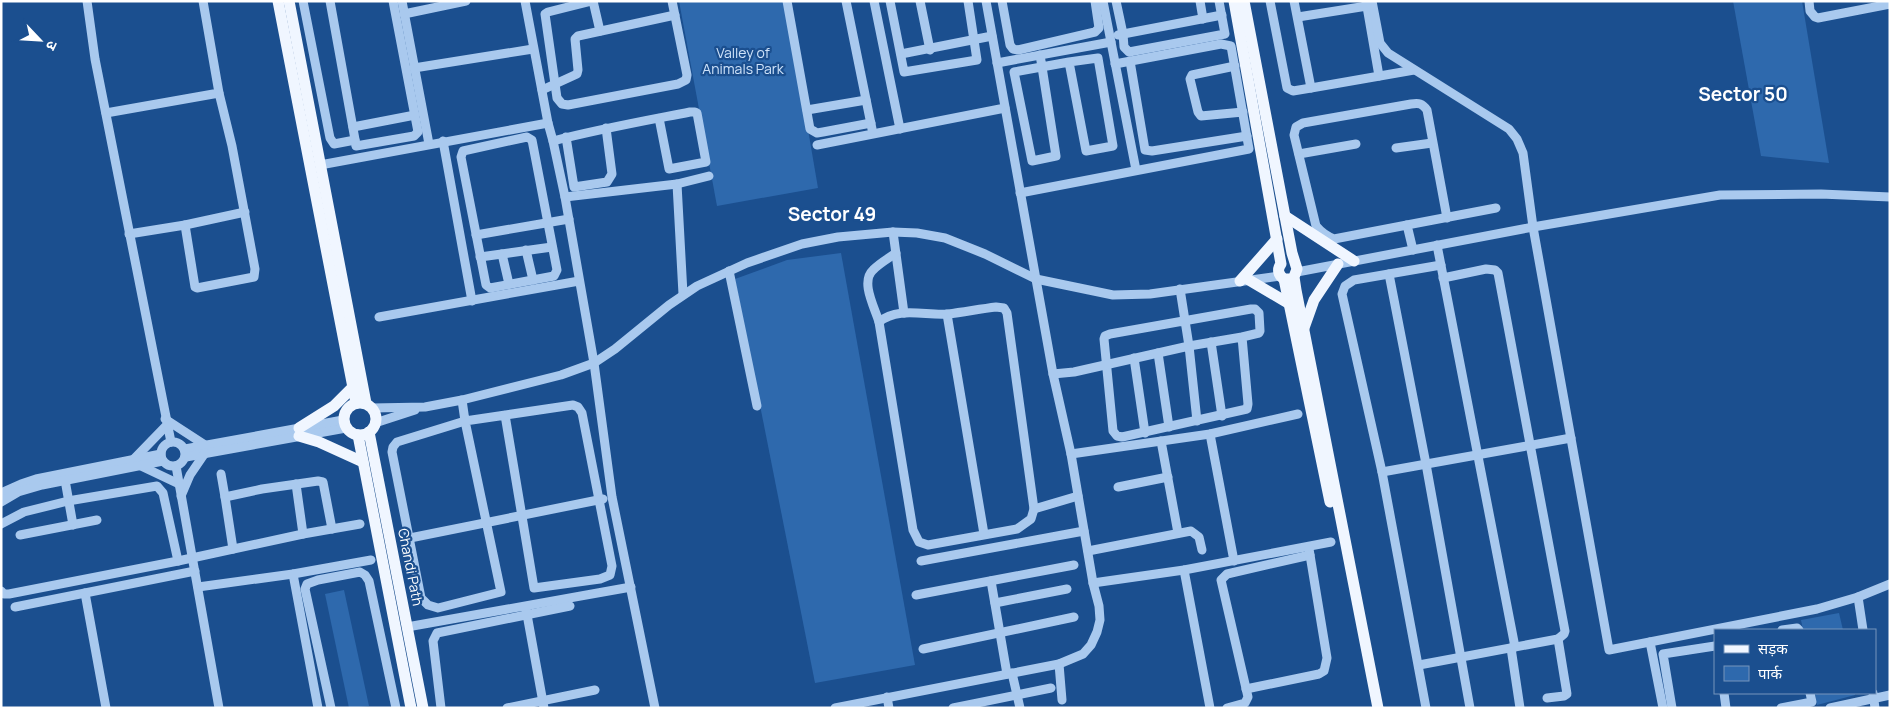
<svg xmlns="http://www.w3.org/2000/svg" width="1891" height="709" viewBox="0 0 1891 709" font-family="Manrope,'Noto Sans Devanagari',sans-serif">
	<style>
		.green { fill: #2e69ad }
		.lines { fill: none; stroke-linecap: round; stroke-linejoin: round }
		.minor { stroke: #a9c9ee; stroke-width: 9 }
		.major { stroke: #f0f6ff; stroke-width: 11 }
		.labels { text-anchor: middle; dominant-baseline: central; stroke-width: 4.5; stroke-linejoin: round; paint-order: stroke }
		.park-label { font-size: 14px; fill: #cfe3fa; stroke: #1b4f8f }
		.street-label { font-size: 14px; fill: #fff; stroke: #1b4f8f }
		.district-label { font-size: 19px; font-weight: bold; fill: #fff; stroke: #1b4f8f }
	</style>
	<rect width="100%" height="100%" fill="#1b4f8f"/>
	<g class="green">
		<polygon points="679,1 786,1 818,188 717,206"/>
		<polygon points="1733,1 1802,1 1829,163 1761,156"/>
		<polygon points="841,253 915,665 815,683 735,279 787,260"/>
		<polygon points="344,590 369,706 349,708 325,594"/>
		<polygon points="1839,613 1843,630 1803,630 1801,620"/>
		<polygon points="1815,693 1855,693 1855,695 1817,705"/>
	</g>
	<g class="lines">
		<g class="minor">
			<polyline points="87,1 95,59 171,442"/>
			<polyline points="303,1 330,138 334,144 355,140"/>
			<polyline points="330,1 356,145"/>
			<polyline points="402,1 429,144"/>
			<polyline points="525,1 548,123 553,141 565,197 594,363 612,497 655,708"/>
			<polyline points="592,1 548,12 545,14 557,98 562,104 568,105 678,84 686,80 687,75 672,1"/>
			<polyline points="593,1 600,31"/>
			<polyline points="787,1 810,129 817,133 823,132 871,123"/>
			<polyline points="846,1 872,129"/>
			<polyline points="874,1 900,129"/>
			<polyline points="890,1 904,72 977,60 968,1"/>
			<polyline points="920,1 930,50"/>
			<polyline points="1002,1 1010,45 1013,49 1018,50 1095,32 1099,28 1095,1"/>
			<polyline points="1103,1 1136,170"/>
			<polyline points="1116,1 1123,34 1124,47 1129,52 1225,34 1219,1"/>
			<polyline points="1200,1 1203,19"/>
			<polyline points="1270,1 1287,88 1293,91 1311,88"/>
			<polyline points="1294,1 1311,88 1414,70"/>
			<polyline points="1366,1 1379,76"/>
			<polyline points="1372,1 1380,43 1388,53 1509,129 1517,139 1523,153 1533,227 1609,650 1817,609 1858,597 1890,584"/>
			<polyline points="1809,1 1810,11 1815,17 1818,18 1890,4"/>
			<polyline points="404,14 466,1"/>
			<polyline points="1298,17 1367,6"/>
			<polyline points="1118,35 1222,15"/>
			<polyline points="901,54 992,36"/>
			<polyline points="1040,55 1042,67 1056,156 1032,161 1014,72 1069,62 1086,151 1113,146 1098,58 1069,62"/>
			<polyline points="1130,61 1145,150 1152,151 1247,136"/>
			<polyline points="997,63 1111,42"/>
			<polyline points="1235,66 1192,75 1190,79 1198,112 1201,116 1243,112"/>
			<polyline points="414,68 533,49"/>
			<polyline points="542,90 577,74 578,70 575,39 578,36 675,15"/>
			<polyline points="807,110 866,100"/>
			<polyline points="106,113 219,93 203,1"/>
			<polyline points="353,127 415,115"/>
			<polygon points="527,137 532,140 557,270 554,276 490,288 486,285 461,157 463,151"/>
			<polyline points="566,137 574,187 607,182 612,174 606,128"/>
			<polyline points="443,141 472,301"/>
			<path d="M553,141c46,-12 91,-20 137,-29h5l2,1 9,49 -37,7 -10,-51"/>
			<polyline points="817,145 1005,108"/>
			<polyline points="356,146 414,136 418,132 393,1"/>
			<polyline points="1396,148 1432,143"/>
			<polyline points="1299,154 1356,144"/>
			<polyline points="320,165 548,123"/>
			<polyline points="677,184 683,294"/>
			<polyline points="1020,193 1249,149 1231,46 1221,44 1115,64"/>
			<polyline points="565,197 677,184 709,176"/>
			<polyline points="185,225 245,212"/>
			<path d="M1407,225l-73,14c-8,-3 -13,-7 -18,-13l-22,-91 2,-8 7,-4 108,-19c8,-1 11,-1 16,6l20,108"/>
			<polyline points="893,232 904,313"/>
			<polyline points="129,234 185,225 195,287 197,288 254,277 255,269 232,146 219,93"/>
			<polyline points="476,235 569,219"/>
			<polyline points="1437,245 1515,647"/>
			<polyline points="526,250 533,280"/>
			<polyline points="1413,250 1407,225 1496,208"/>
			<polyline points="502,254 509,284"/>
			<polyline points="480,257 552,247"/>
			<polyline points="729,271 757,406"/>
			<polyline points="1297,272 1533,227 1720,195 1821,194 1890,197"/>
			<polyline points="1389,274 1426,464 1470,708"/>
			<polyline points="1180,289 1189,346 1242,337 1248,404 1247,409 1122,437 1117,436 1113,431 1104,339 1105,336 1110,334 1251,309 1255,309 1259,313 1260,331 1259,333 1242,337"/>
			<path d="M996,307l8,1 3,5 27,196 -3,10 -14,10 -89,16 -9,-3 -6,-12 -34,-208c19,-16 47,-6 69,-8 16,-2 32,-5 48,-7z"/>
			<polyline points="947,314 984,534"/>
			<polyline points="379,317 579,281"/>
			<path d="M879,322c-4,-14 -19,-40 -6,-52 7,-7 16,-12 23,-17"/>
			<polyline points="1211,342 1222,416"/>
			<polyline points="1158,353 1169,427"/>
			<polyline points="1134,358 1145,433"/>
			<polyline points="1053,374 1074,372 1189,346 1197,421"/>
			<polyline points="462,400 465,421 501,592 438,608 428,605 421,598 392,452 393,447 397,442 465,421 573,405 578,407 582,413 612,566 610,575 600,579 534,588 505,415"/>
			<polyline points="372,408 425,407 462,400 561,375 594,363 615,349 669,305 697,286 747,263 802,244 838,237 893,232 917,233 945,238 985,254 1036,279 1113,295 1150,294 1280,276"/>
			<polyline points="165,419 205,445"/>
			<polyline points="375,423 415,410"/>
			<polyline points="1210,434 1234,561"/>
			<polyline points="1161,441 1178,533"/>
			<circle cx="173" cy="454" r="12"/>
			<polyline points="185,449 343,420"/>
			<polyline points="1071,454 1210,434 1298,414"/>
			<polyline points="186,457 346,428"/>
			<polyline points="134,459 167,425"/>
			<polyline points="141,466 179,484"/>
			<polyline points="176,466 219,708"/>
			<polyline points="1382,472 1571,438"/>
			<polyline points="221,474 225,497"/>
			<polyline points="65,480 73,525"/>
			<polyline points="296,484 303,534"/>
			<polyline points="1118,487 1168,477"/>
			<polyline points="1,493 21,484 36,479 161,454"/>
			<polyline points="181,496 190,475 205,453"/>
			<polyline points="1,502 18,492 42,485 163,461"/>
			<polyline points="1034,509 1078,496"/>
			<polyline points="1,524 24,512 68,501 157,486 163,493 178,561 9,594 4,594 1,591"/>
			<polyline points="20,535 97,520"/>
			<polyline points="410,538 603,499"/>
			<polyline points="233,549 225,497 262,489 318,481 323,482 332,529"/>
			<polyline points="1088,551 1191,531 1199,537 1202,550"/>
			<polyline points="178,561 303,534 360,524"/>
			<polyline points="921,561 1084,531"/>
			<polyline points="1184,570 1210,708"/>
			<polyline points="293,574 318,708"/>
			<polyline points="991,581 1007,674"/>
			<polyline points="1093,583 1184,570 1331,542"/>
			<polyline points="198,587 293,574 371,560"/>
			<polyline points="85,593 106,708"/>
			<polyline points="916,595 1074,565"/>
			<polyline points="1858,597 1863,630"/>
			<polyline points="995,603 1067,589"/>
			<polyline points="15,607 195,571"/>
			<polyline points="526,609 544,708"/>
			<polyline points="407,627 631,587"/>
			<polyline points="1782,630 1797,628 1799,630"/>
			<polyline points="1650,642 1663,708"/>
			<polyline points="1511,648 1520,708"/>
			<polyline points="923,649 1074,617"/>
			<polyline points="1059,664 1062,700"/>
			<polyline points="1419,665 1558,639 1564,634 1565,631 1498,273 1495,270 1486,269 1443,278"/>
			<polyline points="1012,673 1020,708"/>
			<polyline points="1246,689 1319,674 1324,671 1327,658 1309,549"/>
			<polyline points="1724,693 1726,708"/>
			<polyline points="1873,693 1875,708"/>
			<polyline points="887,697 889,708"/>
			<polyline points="1547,698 1564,696 1567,694 1558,639"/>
			<polyline points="331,708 305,589 307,584 318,580 360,572 365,575 369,581 396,708"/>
			<polyline points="441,708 433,641 437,633 570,606"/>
			<polyline points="507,708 595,690"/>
			<polyline points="835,708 1059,664 1083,654 1091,645 1097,632 1100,620 1099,606 1093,583 1071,454 1053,374 986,1"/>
			<polyline points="953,708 1051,688"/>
			<polyline points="1227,708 1245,703 1248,697 1221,580 1227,574 1310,555"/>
			<polyline points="1426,708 1382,472 1342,294 1345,286 1354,280 1441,265"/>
			<polyline points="1672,708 1663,654 1715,646"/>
			<polyline points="1781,708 1812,702 1810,693"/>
			<polyline points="1830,708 1890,695"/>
		</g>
		<g class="major">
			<polyline points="278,1 356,403"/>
			<polyline points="289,1 366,403"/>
			<path d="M1234,1l47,263c-4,5 -3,11 3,15h6"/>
			<polyline points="1244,1 1292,253 1297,269 1294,277 1296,290 1378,708"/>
			<polyline points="1285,216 1354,261"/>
			<polyline points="1284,279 1330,502"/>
			<polyline points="1249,280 1288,303"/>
			<polyline points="1240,281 1277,239"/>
			<polyline points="1304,328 1314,300 1338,264"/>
			<circle cx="360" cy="419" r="16"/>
			<polyline points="299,428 334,406 353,387"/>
			<polyline points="369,432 423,708"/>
			<polyline points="358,435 411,708"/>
			<polyline points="299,436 319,442 363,462"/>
		</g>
	</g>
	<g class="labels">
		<g class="park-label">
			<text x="743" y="52">Valley of<tspan x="743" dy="16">Animals Park</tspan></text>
		</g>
		<g class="street-label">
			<text transform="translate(411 567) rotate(79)">Chandi Path</text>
		</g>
		<g class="district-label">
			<text x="1743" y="94">Sector 50</text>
			<text x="832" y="214">Sector 49</text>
		</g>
	</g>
	<rect width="1891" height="709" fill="none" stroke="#ffffff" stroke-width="5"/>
	<rect x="1714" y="629" width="162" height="65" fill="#1b4f8f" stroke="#7695bc"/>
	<rect x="1724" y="645" width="25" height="8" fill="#f0f6ff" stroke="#7695bc"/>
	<text x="1758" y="654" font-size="15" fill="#ffffff">सड़क</text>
	<rect x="1724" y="666" width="25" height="15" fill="#2e69ad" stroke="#7695bc"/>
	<text x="1758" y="679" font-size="15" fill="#ffffff">पार्क</text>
	<g transform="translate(40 40) rotate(115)" stroke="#1b4f8f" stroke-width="4" paint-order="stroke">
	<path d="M0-4L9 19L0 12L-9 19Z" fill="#ffffff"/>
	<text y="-8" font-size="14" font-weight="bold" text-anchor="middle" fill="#ffffff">उ</text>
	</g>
</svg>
